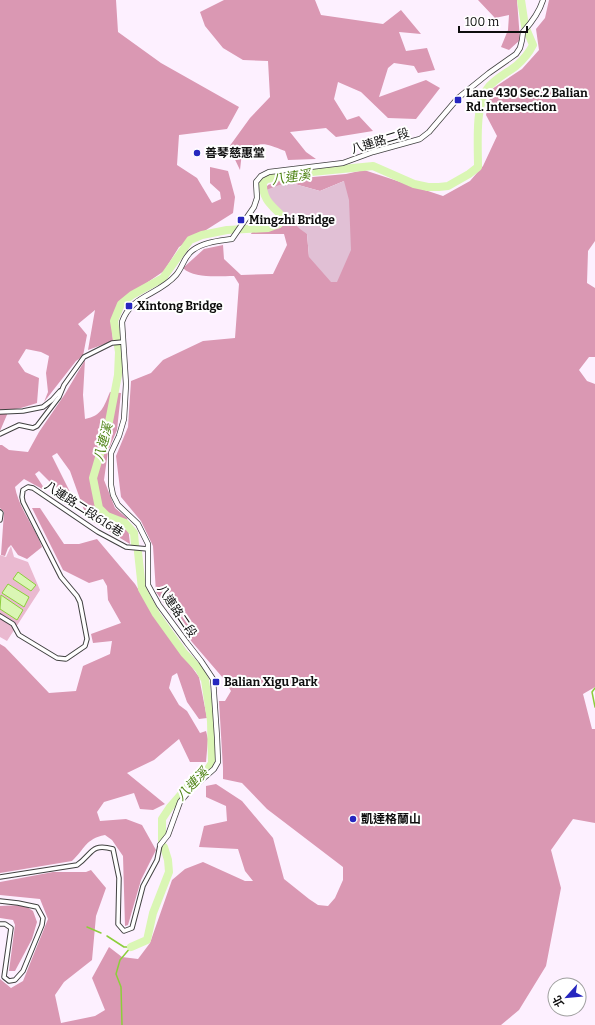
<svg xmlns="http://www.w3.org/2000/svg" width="595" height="1025" viewBox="0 0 595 1025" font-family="Bitter,'Noto Sans TC',serif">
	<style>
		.green { fill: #eab9d0 }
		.forest { fill: #da98b3; fill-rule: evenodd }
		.cemetery { fill: #e1c0d5 }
		.water { fill: #daf6b4; stroke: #8cce3b }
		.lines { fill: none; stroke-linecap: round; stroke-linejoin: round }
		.stream { stroke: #8cce3b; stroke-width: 1.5 }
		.river { stroke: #daf6b4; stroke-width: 8 }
		.minor-casing { stroke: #414141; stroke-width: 5.5 }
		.tertiary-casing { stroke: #414141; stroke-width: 6 }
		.minor { stroke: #fff; stroke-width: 3.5 }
		.tertiary { stroke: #fff; stroke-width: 4.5 }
		.poi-dot { fill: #2626bf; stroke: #fff; stroke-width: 1.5 }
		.labels { text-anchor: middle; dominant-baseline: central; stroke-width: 4; stroke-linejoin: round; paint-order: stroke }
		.poi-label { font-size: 12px; font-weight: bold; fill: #0e0e0e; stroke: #fff; text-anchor: start }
		.street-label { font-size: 12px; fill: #0e0e0e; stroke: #fff }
		.water-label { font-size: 13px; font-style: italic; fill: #4f8416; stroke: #fff }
	</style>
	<rect width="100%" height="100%" fill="#fdf0ff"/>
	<polygon class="green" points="11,546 14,557 28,562 40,590 7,641 0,637 0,555 6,557"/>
	<g class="forest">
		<polygon points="0,0 116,0 118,32 161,63 239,107 227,129 179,135 177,165 197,178 212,203 221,199 220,192 210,183 210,167 228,171 235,197 233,213 179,247 164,271 126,297 111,319 113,341 88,350 95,310 78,324 87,335 83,356 76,361 44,402 48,392 46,373 49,356 41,352 26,349 18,362 25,372 39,378 37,403 21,408 9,410 0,431"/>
		<path d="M224,0h91l6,15 62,9 18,-14 20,24 -22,-2 7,19 21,-3 8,22 -17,3 -4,-7 -20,-3 -6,5 -9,29 47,-17 14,8 -24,31 -28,-1 -27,-26 -23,-10 -4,17 13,21 12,-4 14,15 -37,6 -10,-9 -36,4 16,20 10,7 -28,1 -3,-9c-22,-8 -22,-10 -43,1l-2,18 -11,-23 21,-29 20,-21 -2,-36 -25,-1 -20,-12 -18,-22 -5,-14z"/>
		<polygon points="478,0 517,0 520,40 509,50 501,47 508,30 509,15 495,18"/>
		<path d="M549,0h46v241l-7,10 -1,32 8,5v69h-6l-10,13 8,11 8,3v303l-12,7 9,35h3v94l-22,-4 -22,31 10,38 -15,78 -27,44 -18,15h-501v-46l11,9 12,-7 25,-62 -8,-20 -40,-4v-13l53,-10h33l5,-2 15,18 -10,28 -4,44 -28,22 -9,13 6,28 34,-7 10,-6 -13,-32 17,-31 13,10 16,2 12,-16 22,-63 13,-11 18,-7 42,19h8l-8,-10 -7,-22 -39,-2 5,-21 23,-5 -1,-15 -20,-9v-11l10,-2 26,17 31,37 11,41 25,20 9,6 10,1 7,-8 8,-18v-13l-76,-58 -25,-26 -19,-4v-11l-4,-67h6l6,-10 -8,-13 -31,-36 -36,-50 -3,-46 -12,-25 -20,-24 -5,-41 12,-29 3,-46 20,-8 12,-13 40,-19 32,-3 4,-54 -5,-8c-15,0 -40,3 -51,-8l21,-19 19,-4 1,14 17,16 32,-1 14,-29 -3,-11h-33l1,-2 28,-4 5,-5 -5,-9 -15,-15 -2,-7 5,-7 12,-5 66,-6 18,-4 79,26 27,-15 13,-15 14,-30 -11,-21 6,-26 30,-20 17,-19 -3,-21 9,-11zM344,181l-35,76 -2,-23 -16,-51 29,8z"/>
		<path d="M85,360l-2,35 2,24c17,-3 19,-13 25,-27l11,1 -4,37 -9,21 -4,29 11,28 12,10 3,26 -38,-23 -8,-11 -14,-39 -13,-18 -5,3 28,56 -16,-9 -6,-13 -19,-19 -4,3 11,17 -22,-12 -9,8c4,22 20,40 27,60l-15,12 -9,-4 -7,-10 -3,3 -3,8 -4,-1 3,-43 -4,-4v-63h2l7,5 19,2 11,-20 26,-38z"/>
		<path d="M32,508h8l24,36h15l18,-5 38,45 19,31 45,62 8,41 -8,1 -12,-17 -10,-29 -5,3 -3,12 10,17 8,6 13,22 6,-2 2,8 -2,23h-16l-11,-23 -25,21 -27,13 38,31 -12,6 -13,-1 -6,-16 -30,9 -7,10 3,9 26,-2 16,6 14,25 -15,30 -13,45 -3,1 -2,-70 -11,-16 -7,-5c-20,4 -20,14 -33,26l-72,12v-229l5,3 44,46 27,-2 7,-25 27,-12 2,-13 -19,2 -2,-9 30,-11 -13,-23 -1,-14 -4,-7 -14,4 -26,-13z"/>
		<polygon points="24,905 33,911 37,922 32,939 15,971 9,971 15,925 13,920 0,918 0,906"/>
	</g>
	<polygon class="cemetery" points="344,181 349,200 351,250 337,282 331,282 309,257 307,234 300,229 265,196 266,190 279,185 291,183 320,191"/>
	<g class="water">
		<polygon points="18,572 36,585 31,591 13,579"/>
		<polygon points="8,584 29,597 24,607 2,593"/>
		<polygon points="1,595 23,610 17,620 0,609"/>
	</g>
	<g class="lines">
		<g class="stream">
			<polyline points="595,688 592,692 595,707"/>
			<polyline points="87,927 101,933"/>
			<polyline points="107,936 124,947 131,947"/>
			<polyline points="122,1025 121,987 116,974 120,960 131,947"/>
		</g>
		<g class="river">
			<path d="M135,545l-1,-12 -9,-10 -18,-7 -8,-8 -6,-30 15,-51 10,-52 1,-23 -5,-31 7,-17 11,-9 31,-17 27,-38 12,-5 25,-5 41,-2 11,-4 2,-2 1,-6c-11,-11 -20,-17 -19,-34l4,-3 45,-7 61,-6 41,18 14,3h11l9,-1 21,-12 9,-7c0,-22 -3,-61 9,-78 7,-10 20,-16 29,-23 7,-6 13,-13 17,-21l-8,-19 -4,-26"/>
			<polyline points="138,552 142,589 156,614 184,653 199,669 205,680 211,721 212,763 208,769 189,785 170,807 162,819 162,841"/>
			<polyline points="131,947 147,940 153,913 169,872 168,860 164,847"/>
		</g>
		<g class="minor-casing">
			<g id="minor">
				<polyline points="0,412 23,411 43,407 52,400 60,391"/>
				<polyline points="0,434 19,425 33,428 37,426 59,397 64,385 84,357 112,343 123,342"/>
				<polyline points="0,512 1,513 0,520"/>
				<polyline points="0,616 13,624 19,635 57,658 66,659 85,646 87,639 80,602 77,596 61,577 23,502 22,497 23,490 28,487 33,488 98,532 126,547 148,549"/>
				<path d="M0,877l77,-12c16,-11 13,-22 36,-16l6,29 -1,46 6,7 8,-3 11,-42 14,-26 3,-15"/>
				<polyline points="0,901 18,903 37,907 43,918 42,925 23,971 15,980 9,981 4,977 11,928 5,924 0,924"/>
			</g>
		</g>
		<g class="tertiary-casing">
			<path id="tertiary" d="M160,845l8,-10 12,-33 10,-12 24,-21 4,-7 -1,-25 -4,-58 -12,-18 -14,-18 -28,-38 -11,-20v-41l-10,-20 -20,-19 -5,-10 -2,-10v-32l8,-17 5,-17 2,-35 -4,-62c9,-27 37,-27 54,-47 7,-8 8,-19 17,-25 11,-8 26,-9 39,-11l22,-32 3,-9 -1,-16 5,-6 8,-4 74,-9 30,-11 47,-13 9,-7 29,-34 31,-25 27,-19 4,-6 2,-8 1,-8c9,-10 16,-19 20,-32"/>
		</g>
		<use href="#minor" class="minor"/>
		<use href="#tertiary" class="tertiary"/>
	</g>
	<g class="poi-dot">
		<rect x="454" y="96" width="8" height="8" rx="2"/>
		<circle cx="197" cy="153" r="4"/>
		<rect x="237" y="216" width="8" height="8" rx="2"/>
		<rect x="125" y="302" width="8" height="8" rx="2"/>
		<rect x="212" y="678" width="8" height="8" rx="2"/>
		<circle cx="353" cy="819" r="4"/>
	</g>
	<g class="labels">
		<g class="poi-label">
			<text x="466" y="93">Lane 430 Sec.2 Balian<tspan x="466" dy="14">Rd. Intersection</tspan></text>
			<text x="205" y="153">善琴慈惠堂</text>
			<text x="249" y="220">Mingzhi Bridge</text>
			<text x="137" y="306">Xintong Bridge</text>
			<text x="224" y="682">Balian Xigu Park</text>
			<text x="361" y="819">凱達格蘭山</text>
		</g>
		<g class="street-label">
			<text transform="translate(380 141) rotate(-17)">八連路二段</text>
			<text transform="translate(84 509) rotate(33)">八連路二段616巷</text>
			<text transform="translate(177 611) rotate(56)">八連路二段</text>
		</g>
		<g class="water-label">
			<text transform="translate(291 177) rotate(-8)">八連溪</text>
			<text transform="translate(103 442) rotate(-75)">八連溪</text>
			<text transform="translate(192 784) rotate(-46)">八連溪</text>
		</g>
	</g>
	<g transform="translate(567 997) rotate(243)"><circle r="19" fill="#ffffff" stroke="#9f9f9f"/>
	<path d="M0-3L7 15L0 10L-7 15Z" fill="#2626bf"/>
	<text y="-6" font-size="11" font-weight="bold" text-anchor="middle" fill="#0e0e0e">北</text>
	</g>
	<path d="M459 26v6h68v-6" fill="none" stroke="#0e0e0e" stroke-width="2"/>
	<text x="465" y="26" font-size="12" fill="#0e0e0e" stroke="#ffffff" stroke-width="3" paint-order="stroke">100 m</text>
</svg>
